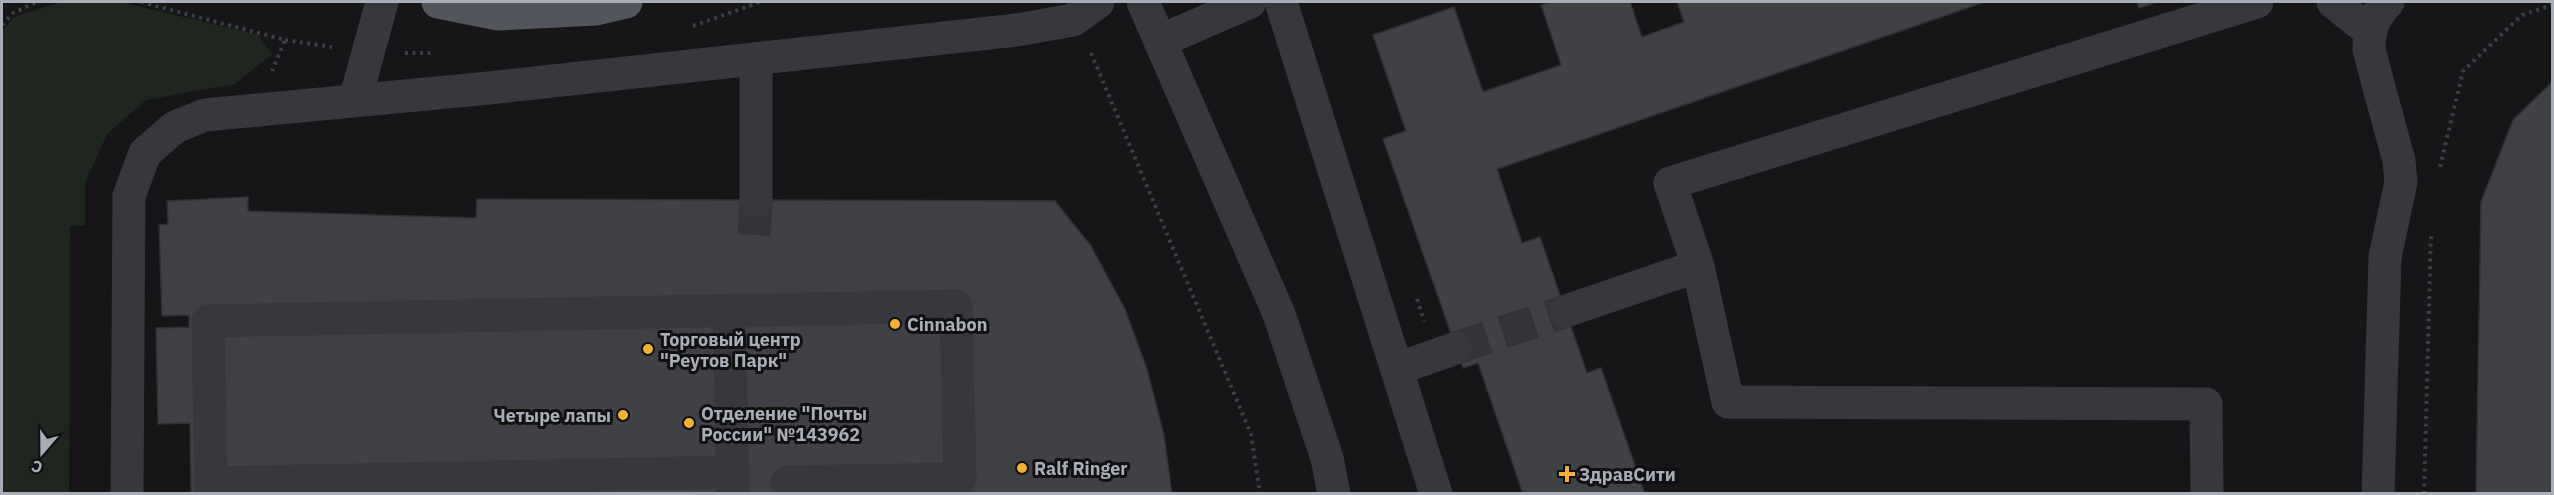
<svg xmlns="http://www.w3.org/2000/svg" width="2554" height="495" viewBox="0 0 2554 495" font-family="'IBM Plex Sans',sans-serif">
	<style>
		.green { fill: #1e261f }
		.building { fill: #404145; stroke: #303034; stroke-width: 1.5 }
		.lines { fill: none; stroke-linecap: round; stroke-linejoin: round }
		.minor-tunnel { stroke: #333438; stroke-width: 33; stroke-dasharray: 33 16; stroke-linecap: butt }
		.path { stroke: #3d3f44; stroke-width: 4; stroke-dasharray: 3 4.5; stroke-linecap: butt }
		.minor { stroke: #37383d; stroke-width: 33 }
		.major { stroke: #53555c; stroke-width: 33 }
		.poi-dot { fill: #f2b134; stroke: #111113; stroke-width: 2 }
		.labels { text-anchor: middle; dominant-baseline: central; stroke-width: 6; stroke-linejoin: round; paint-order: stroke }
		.poi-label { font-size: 18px; font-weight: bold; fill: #a8adb8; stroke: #111113; text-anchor: start }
	</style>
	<rect width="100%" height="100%" fill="#161618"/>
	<polygon class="green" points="62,2 121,2 258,35 272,54 235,84 146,100 107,134 85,183 85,225 70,226 69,493 2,493 2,31 14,17"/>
	<g class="building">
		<polygon points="1551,2 1630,2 1642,37 1684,22 1677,2 1985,2 1497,169 1522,243 1540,237 1587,373 1601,368 1645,494 1523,494 1478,363 1463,368 1383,139 1406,131 1373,35 1454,7 1483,92 1561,65 1541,5"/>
		<polygon points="2137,2 2157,2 2139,8"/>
		<polygon points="2552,82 2552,494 2476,494 2481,202 2513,120"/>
		<polygon points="248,197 248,211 476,218 477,199 1055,201 1091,246 1125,309 1147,369 1164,435 1172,494 191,494 190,423 158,424 156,328 189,327 189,315 162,316 159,225 168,224 167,201"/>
	</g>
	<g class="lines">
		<g class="minor-tunnel">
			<polyline points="754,235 756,201"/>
			<polyline points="1456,348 1566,311"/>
		</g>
		<g class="path">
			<polyline points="141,2 285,40 272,71"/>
			<polyline points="2,25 13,13 37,2"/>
			<polyline points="693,26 760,2"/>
			<polyline points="285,40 332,47"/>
			<polyline points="405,53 431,53"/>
			<polyline points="1091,53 1251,434 1260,494"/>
			<polyline points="2440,167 2463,71 2522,15 2552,5"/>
			<polyline points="1417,299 1424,321"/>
			<polyline points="2424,494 2431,233"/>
		</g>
		<g class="minor">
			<polyline points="1143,2 1279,314 1327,458 1334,494"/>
			<polyline points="1281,2 1436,494"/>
			<polyline points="2333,2 2369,31"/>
			<polyline points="1160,41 1250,2"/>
			<polyline points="756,59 756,201"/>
			<polyline points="355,100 382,2"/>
			<polyline points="729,311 733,494"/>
			<polyline points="1566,311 1698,266"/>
			<polyline points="1397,369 1456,348"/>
			<polyline points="211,483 733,472"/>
			<polyline points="127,494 129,196 145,153 175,127 205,115 489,88 1017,30 1073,20 1098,2"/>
			<polyline points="211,494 208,321 956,306 960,479 787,482"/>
			<polyline points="2207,494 2206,404 1728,402 1698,266 1670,183 2257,2"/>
			<path d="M2378,494l7,-237 16,-75 -2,-21 -30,-111c0,-21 4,-33 19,-48"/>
		</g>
		<polyline class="major" points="438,2 498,14 596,9 626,2"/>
	</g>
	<g class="poi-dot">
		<circle cx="895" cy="324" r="6"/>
		<circle cx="648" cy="349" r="6"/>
		<circle cx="623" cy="415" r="6"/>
		<circle cx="689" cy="423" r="6"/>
		<circle cx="1022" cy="468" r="6"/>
		<path d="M1564 465h6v6h6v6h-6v6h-6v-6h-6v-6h6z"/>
	</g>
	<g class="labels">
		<g class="poi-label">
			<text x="907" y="324">Cinnabon</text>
			<text x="660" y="339">Торговый центр<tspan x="660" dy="21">"Реутов Парк"</tspan></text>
			<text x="701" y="413">Отделение "Почты<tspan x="701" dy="21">России" №143962</tspan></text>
			<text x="611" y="415" text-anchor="end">Четыре лапы</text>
			<text x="1034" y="468">Ralf Ringer</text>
			<text x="1579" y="474">ЗдравСити</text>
		</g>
	</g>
	<rect width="2554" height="495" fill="none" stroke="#a8adb8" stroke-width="6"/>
	<g transform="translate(42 453) rotate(200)" stroke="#111113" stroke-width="4.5" paint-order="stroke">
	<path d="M0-4.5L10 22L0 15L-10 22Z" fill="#a8adb8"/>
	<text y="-9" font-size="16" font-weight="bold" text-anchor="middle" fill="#a8adb8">С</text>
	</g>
</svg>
